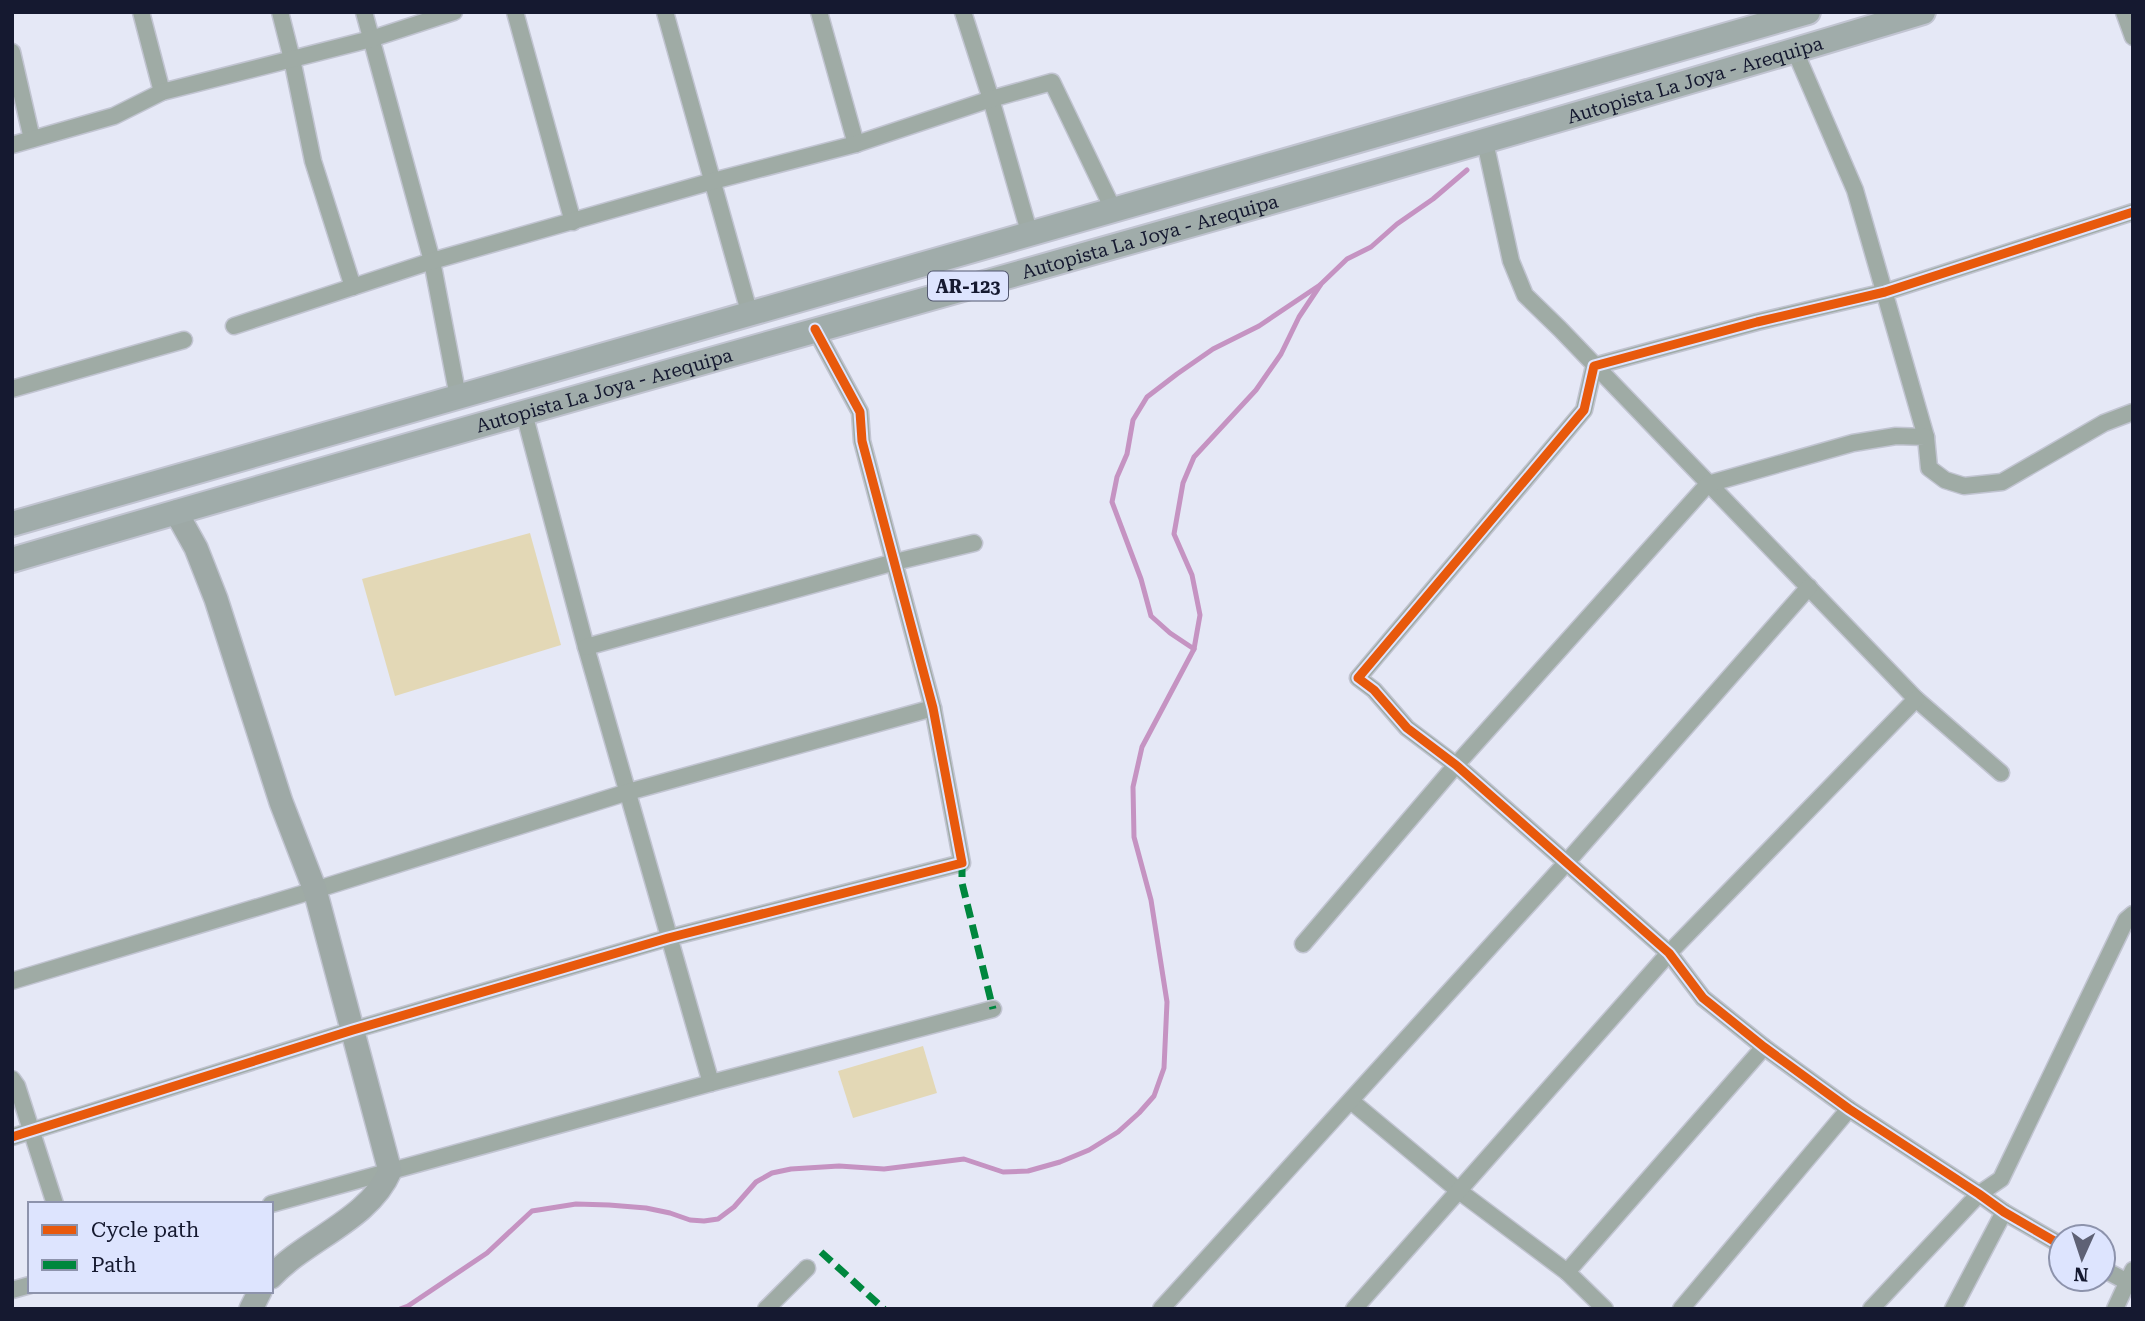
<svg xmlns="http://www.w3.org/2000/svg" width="2145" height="1321" viewBox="0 0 2145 1321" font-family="'Roboto Serif',serif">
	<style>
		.green { fill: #e3d8b6 }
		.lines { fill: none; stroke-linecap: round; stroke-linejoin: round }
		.stream { stroke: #c593c2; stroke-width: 5 }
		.street-casing { stroke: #c1c4d1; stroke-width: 19 }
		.secondary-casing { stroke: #c1c4d1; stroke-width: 26 }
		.primary-casing { stroke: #c1c4d1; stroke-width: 28 }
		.street { stroke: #9faba5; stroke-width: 16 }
		.secondary { stroke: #9ea9a6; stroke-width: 23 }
		.primary { stroke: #a0acaa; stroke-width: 24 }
		.quiet { stroke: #00873e; stroke-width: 7; stroke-dasharray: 14 7; stroke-linecap: butt }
		.cycleway-casing { stroke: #dde4fe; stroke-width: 13 }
		.cycleway { stroke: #e8590c; stroke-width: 9 }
		.labels { text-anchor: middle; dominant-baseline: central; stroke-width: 7; stroke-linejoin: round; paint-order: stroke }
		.shield { fill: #dde4fe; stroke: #51566e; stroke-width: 2 }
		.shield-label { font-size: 18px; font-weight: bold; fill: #151930 }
		.street-label { font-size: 19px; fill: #151930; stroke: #dde4fe }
	</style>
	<rect width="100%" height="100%" fill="#e5e8f6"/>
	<g class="green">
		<polygon points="530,533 561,645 395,696 362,579"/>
		<polygon points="923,1046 937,1093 853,1118 838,1071"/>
	</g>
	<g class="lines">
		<g class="stream">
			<polyline points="1194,649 1170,633 1151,616 1141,579 1112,502 1117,477 1127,454 1133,420 1147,397 1177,374 1213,349 1259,326 1320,285"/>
			<polyline points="400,1309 408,1306 487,1253 532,1211 576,1204 609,1205 646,1208 670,1213 690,1220 704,1221 718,1219 734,1207 756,1182 772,1173 791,1169 839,1166 884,1169 964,1159 1003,1172 1028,1171 1060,1162 1089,1150 1118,1132 1139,1113 1154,1096 1164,1068 1167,1002 1151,900 1134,837 1133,787 1142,747 1194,649 1200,615 1192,575 1174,534 1183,483 1194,457 1256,390 1281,354 1299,317 1321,284 1347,259 1371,247 1397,224 1433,199 1467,170"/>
		</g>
		<g class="street-casing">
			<g id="street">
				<polyline points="141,12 162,92"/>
				<polyline points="280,12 292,59 313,161 353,287"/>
				<polyline points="364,12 432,261 458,397"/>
				<polyline points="515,12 573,222"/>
				<polyline points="665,12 750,315"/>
				<polyline points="819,12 856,144"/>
				<polyline points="963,12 991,99 1030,235"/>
				<polyline points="2124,12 2133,37"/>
				<polyline points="1795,51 1855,190 1926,437"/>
				<polyline points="12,52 32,139"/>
				<polyline points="1485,142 1511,261 1525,295 1560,329 1916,699 2001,773"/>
				<polyline points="12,145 114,116 162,92 371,39 454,12"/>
				<polyline points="234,326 432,261 713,181 856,144 991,99 1052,82 1114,211"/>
				<polyline points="12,389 184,340"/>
				<polyline points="524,413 586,647 711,1083"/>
				<polyline points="586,647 895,562 974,543"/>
				<polyline points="1303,944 1456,765 1708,484 1853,443 1896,436 1926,437 1929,468 1945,480 1964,486 2002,482 2104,423 2133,412"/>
				<polyline points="12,981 315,890 628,792 933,708"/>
				<polyline points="12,1079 17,1086 55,1204"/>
				<polyline points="1351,1101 1459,1191 1567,1272 1605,1309"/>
				<polyline points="12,1137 353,1030 668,938 962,863 933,708 862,441 860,412 815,329"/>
				<polyline points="271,1204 711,1083 993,1009"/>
				<polyline points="2061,1245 2004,1212 1979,1194 1849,1109 1764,1047 1703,998 1669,953 1456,765 1407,728 1374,690 1358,678 1584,410 1594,366 1757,322 1885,292 2133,212"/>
				<polyline points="2103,1269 2133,1285"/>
				<polyline points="1567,1272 1764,1047"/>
				<polyline points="12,1290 30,1285"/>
				<polyline points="766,1309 807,1268"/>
				<polyline points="1161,1309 1567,862 1809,587"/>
				<polyline points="1354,1309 1669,953 1916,699"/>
				<polyline points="1681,1309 1849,1109"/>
				<polyline points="1871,1309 1979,1194 2001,1179 2126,920 2133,914"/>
				<polyline points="1953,1309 2004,1212"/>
				<polyline points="2115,1309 2133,1270"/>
			</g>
		</g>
		<g class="secondary-casing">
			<g id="secondary">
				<path d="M176,512l20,36 20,51 65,203 34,88 75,281c-21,49 -84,68 -119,106"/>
				<polyline points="251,1309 260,1291"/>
			</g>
		</g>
		<g class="primary-casing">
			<g id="primary">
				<polyline points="12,524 1808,12"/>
				<path id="s1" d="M12,560c636,-187 1277,-357 1911,-548"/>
			</g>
		</g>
		<use href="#street" class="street"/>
		<use href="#secondary" class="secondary"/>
		<use href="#primary" class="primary"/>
		<g class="quiet">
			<polyline points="962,863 962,883 993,1009"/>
			<polyline points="821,1252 884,1309"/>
		</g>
		<g class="cycleway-casing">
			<g id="cycleway">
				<polyline points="12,1137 353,1030 668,938 962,863 933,708 862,441 860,412 815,329"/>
				<polyline points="2061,1245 2004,1212 1979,1194 1849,1109 1764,1047 1703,998 1669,953 1456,765 1407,728 1374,690 1358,678 1584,410 1594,366 1757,322 1885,292 2133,212"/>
			</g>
		</g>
		<use href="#cycleway" class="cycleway"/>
	</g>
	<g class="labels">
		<rect class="shield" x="928" y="271.5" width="80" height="29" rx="5"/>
		<g class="shield-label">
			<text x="968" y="286">AR-123</text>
		</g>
		<g class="street-label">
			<text stroke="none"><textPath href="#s1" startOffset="1750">Autopista La Joya - Arequipa</textPath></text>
			<text stroke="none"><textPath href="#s1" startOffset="1183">Autopista La Joya - Arequipa</textPath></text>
			<text stroke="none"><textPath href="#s1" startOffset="616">Autopista La Joya - Arequipa</textPath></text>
		</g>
	</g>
	<rect width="2145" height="1321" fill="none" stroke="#151930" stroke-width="28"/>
	<rect x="28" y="1202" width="245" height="91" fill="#dde4fe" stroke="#8d93ac" stroke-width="2"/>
	<rect x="42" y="1225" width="35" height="10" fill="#e8590c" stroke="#8d93ac" stroke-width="2"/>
	<text x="91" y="1237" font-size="21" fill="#151930">Cycle path</text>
	<rect x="42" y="1260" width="35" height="10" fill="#00873e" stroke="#8d93ac" stroke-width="2"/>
	<text x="91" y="1272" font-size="21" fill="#151930">Path</text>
	<g transform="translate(2082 1258) rotate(183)"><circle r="33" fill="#dde4fe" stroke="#8d93ac" stroke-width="2"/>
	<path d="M0-5L12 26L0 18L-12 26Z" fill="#5e6175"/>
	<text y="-10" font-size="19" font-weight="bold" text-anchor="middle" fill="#151930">N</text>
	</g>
</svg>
